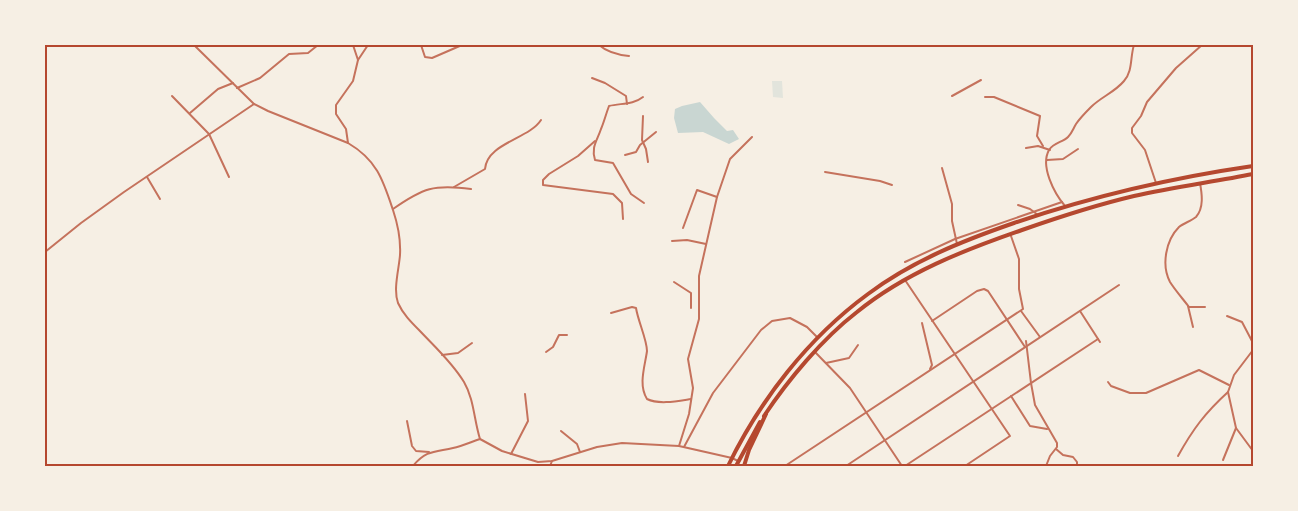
<svg xmlns="http://www.w3.org/2000/svg" width="1298" height="511" viewBox="0 0 1298 511" font-family="Montserrat,sans-serif">
	<style>
		.green { fill: #e2e4dc }
		.water { fill: #c9d6d2 }
		.lines { fill: none; stroke-linecap: round; stroke-linejoin: round }
		.minor { stroke: #c5725c; stroke-width: 2 }
		.trunk { stroke: #b5482f; stroke-width: 4 }
		.motorway { stroke: #b5482f; stroke-width: 4 }
		.neatline { fill: none; stroke: #b5482f; stroke-width: 2 }
	</style>
	<rect width="100%" height="100%" fill="#f6efe4"/>
	<polygon class="green" points="772,81 782,81 783,98 773,97"/>
	<polygon class="water" points="700,102 714,118 727,131 733,130 739,139 729,144 703,132 678,133 674,118 675,109 682,106"/>
	<g class="lines">
		<g class="minor">
			<path d="M194,45l60,59 14,7 80,32c29,17 35,37 45,67 5,15 8,28 7,45 -1,14 -7,34 -2,48 5,11 13,19 21,27 15,16 33,32 45,52 10,17 10,38 16,57l22,12 36,11 14,-1 45,-14 25,-4 57,3 53,12 6,3"/>
			<polyline points="353,45 358,60 368,45"/>
			<polyline points="421,45 425,57 432,58 462,45"/>
			<path d="M599,45c8,7 20,10 30,11"/>
			<polyline points="592,78 605,83 626,96 627,104"/>
			<polyline points="237,88 260,78 289,54 308,53 318,45"/>
			<polyline points="172,96 209,134 229,177"/>
			<polyline points="952,96 981,80"/>
			<path d="M643,97c-10,8 -22,6 -34,9 -3,8 -5,16 -8,23 -4,12 -10,18 -6,31l18,3 18,31 13,9"/>
			<polyline points="985,97 994,97 1040,116 1037,136 1043,146"/>
			<polyline points="190,113 218,89 233,83"/>
			<polyline points="643,116 642,140 646,149 648,162"/>
			<polyline points="595,141 578,156 549,174 543,180 543,185 613,194 622,203 623,219"/>
			<polyline points="348,143 346,129 336,114 336,105 353,81 358,60"/>
			<polyline points="1026,148 1038,146 1050,150"/>
			<polyline points="625,155 636,152 640,145 656,132"/>
			<polyline points="1047,160 1063,159 1078,149"/>
			<polyline points="942,168 952,204 952,221 957,244"/>
			<polyline points="825,172 880,181 892,185"/>
			<polyline points="147,177 160,199"/>
			<polyline points="1156,183 1145,150 1132,133 1132,128 1141,116 1147,102 1176,68 1202,45"/>
			<path d="M1200,183c2,11 4,25 -4,34 -5,4 -12,6 -17,10 -13,13 -18,38 -9,55 5,8 13,17 19,25h16"/>
			<path d="M454,187l31,-18c2,-26 44,-30 56,-49"/>
			<polyline points="1018,205 1030,209 1038,215"/>
			<path d="M1065,206c-11,-13 -25,-40 -16,-56 4,-7 14,-8 19,-13 4,-4 5,-8 8,-13 4,-6 10,-12 15,-17 10,-10 24,-15 33,-26 9,-10 6,-24 10,-36"/>
			<path d="M393,209c30,-21 41,-25 78,-20"/>
			<polyline points="683,228 697,190 717,197"/>
			<polyline points="672,241 687,240 706,244"/>
			<polyline points="45,252 81,223 124,192 254,104"/>
			<polyline points="905,262 955,239 1062,202"/>
			<polyline points="905,280 1010,436 965,466"/>
			<polyline points="674,282 691,293 691,308"/>
			<polyline points="1188,306 1193,327"/>
			<polyline points="1021,311 1040,337"/>
			<polyline points="1080,311 1100,342"/>
			<path d="M611,313l21,-6 4,1c2,13 11,32 11,43 -2,15 -9,34 0,48 12,6 31,2 44,0"/>
			<polyline points="1227,316 1242,322 1253,343"/>
			<polyline points="932,321 977,291 984,289 988,291 1025,347"/>
			<polyline points="922,323 932,365 930,369"/>
			<polyline points="1026,341 1031,383 1035,405 1057,443 1057,447 1050,456 1046,466"/>
			<polyline points="1253,350 1234,375 1228,392 1236,428 1253,451"/>
			<polyline points="546,352 553,347 559,335 567,335"/>
			<polyline points="815,352 850,388 902,466"/>
			<polyline points="442,355 458,353 472,343"/>
			<polyline points="826,363 849,358 858,345"/>
			<polyline points="1108,382 1111,386 1130,393 1146,393 1199,370 1229,385"/>
			<polyline points="1011,396 1030,426 1047,429"/>
			<polyline points="407,421 412,446 416,451 429,452"/>
			<polyline points="561,431 577,444 580,452"/>
			<polyline points="679,446 689,414 693,388 688,359 699,319 699,276 717,197 730,159 752,137"/>
			<polyline points="684,447 713,393 761,330 772,321 790,318 807,327 818,338"/>
			<polyline points="1056,449 1063,455 1073,457 1077,462 1077,466"/>
			<polyline points="511,454 528,421 525,394"/>
			<path d="M1178,456c15,-27 27,-43 50,-64"/>
			<polyline points="1223,460 1236,428"/>
			<path d="M413,466c13,-16 22,-14 40,-18 9,-2 18,-6 27,-9"/>
			<polyline points="550,466 552,461"/>
			<polyline points="785,466 1023,309 1019,289 1019,259 1011,236"/>
			<polyline points="846,466 1119,285"/>
			<polyline points="905,466 1098,339"/>
		</g>
		<g class="trunk">
			<path d="M764,416c24,-36 58,-77 93,-104 48,-39 107,-62 165,-82 37,-13 74,-25 112,-34 39,-9 79,-14 119,-22"/>
			<path d="M728,466c32,-66 80,-128 140,-172 44,-33 94,-53 146,-71 79,-27 156,-45 239,-57"/>
			<polyline points="736,466 760,422"/>
		</g>
		<polyline class="motorway" points="744,466 749,450 766,414"/>
	</g>
	<rect width="1298" height="511" fill="none" stroke="#f6efe4" stroke-width="92"/>
	<rect x="46" y="46" width="1206" height="419" class="neatline"/>
</svg>
